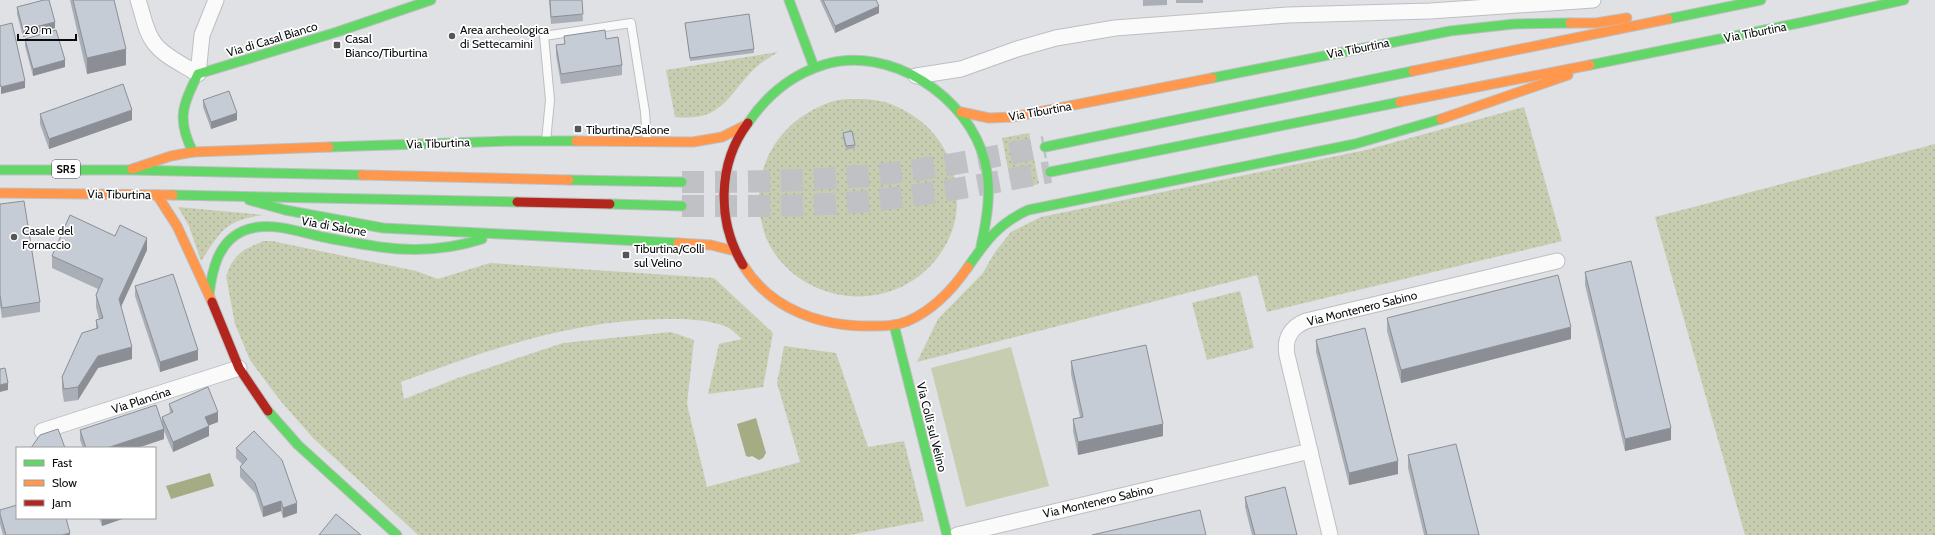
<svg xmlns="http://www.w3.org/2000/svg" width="1935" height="535" viewBox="0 0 1935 535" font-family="Cabin,sans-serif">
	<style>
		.green { fill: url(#green-dots) }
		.pitch { fill: #c7cdb1 }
		.water { fill: #a5ac84 }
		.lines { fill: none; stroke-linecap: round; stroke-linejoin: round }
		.primary-tunnel { stroke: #bfc1c4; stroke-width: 22; stroke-dasharray: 22 11; stroke-linecap: butt }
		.lane-casing { stroke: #bdbfc1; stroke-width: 10 }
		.street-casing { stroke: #bdbfc1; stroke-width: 17 }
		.fast-casing { stroke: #bdbfc1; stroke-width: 11 }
		.slow-casing { stroke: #bdbfc1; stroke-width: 11 }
		.jam-casing { stroke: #bdbfc1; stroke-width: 11 }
		.lane { stroke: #fafafb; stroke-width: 8 }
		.street { stroke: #fafafb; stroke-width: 15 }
		.fast { stroke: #63d668; stroke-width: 9 }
		.slow { stroke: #ff974d; stroke-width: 9 }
		.jam { stroke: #b3261e; stroke-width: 9 }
		.wall { fill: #aaafb7 }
		.shaded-wall { fill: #8b8f95 }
		.building { fill: #c6ccd5; stroke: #8b8f95 }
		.poi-dot { fill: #555658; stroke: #fff; stroke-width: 1.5 }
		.labels { text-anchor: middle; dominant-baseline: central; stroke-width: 3.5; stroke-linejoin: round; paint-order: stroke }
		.shield { fill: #fff; stroke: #545456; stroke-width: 1 }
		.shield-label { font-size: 11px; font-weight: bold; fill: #0a0b0d }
		.poi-label { font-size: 12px; fill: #0a0b0d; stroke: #fff; text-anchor: start }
		.street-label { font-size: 12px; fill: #0a0b0d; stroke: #fff }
	</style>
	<defs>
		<pattern id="green-dots" width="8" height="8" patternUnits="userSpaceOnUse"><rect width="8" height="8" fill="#c7cdb1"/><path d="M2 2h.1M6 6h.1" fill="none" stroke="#aaaf97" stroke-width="1.8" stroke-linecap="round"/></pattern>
	</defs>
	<rect width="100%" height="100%" fill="#dfe1e4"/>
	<g class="green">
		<path d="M778,52c-10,6 -19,12 -27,20 -27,30 -32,49 -76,45l-9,-47z"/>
		<path d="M865,99c9,1 20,2 28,6 37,16 58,42 63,83 2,14 1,29 -4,43 -21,57 -85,81 -139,55 -22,-10 -44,-33 -50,-58 -15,-56 13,-107 68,-126 10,-4 24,-3 34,-3z"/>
		<polygon points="1524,107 1562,241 1267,312 1257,275 917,362 938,319 983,273 995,252 1011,232 1041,217 1366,150"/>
		<polygon points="1029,133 1039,184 1012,190 1002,138"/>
		<polygon points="1935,144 1935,535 1745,535 1655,217"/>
		<path d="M178,207l85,8c-39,6 -41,15 -62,46l-12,-35z"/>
		<path d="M263,241h9l144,30 22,8 52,-16 224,15 59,55 -10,54 -55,7 11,-50 23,-5c-5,-4 -11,-11 -17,-13 -19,-7 -41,-7 -60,-7 -93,1 -178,31 -264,63l3,17 54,-21 105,-35 108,-11 23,8 -7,64 20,83 93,-25 -23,-79 7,-37 52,7 32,94 36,-6 20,80 -74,14h-432l-105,-97 -34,-39 -29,-39 -15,-36 -9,-48 5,-12 6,-8 7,-6z"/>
		<polygon points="1240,291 1254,348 1207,360 1192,303"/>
	</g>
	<polygon class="pitch" points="1011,347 1049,486 966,507 931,368"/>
	<g class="water">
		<polygon points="756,418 766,453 763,458 759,460 752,456 749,457 746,456 737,424"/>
		<polygon points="210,473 214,486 171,499 166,486"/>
	</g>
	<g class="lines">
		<g class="primary-tunnel">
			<path d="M682,182c71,0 141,-1 211,-9 51,-6 102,-17 152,-26"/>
			<path d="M682,206c59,0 118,1 176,-4 65,-6 128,-18 192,-30"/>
		</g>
		<g class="lane-casing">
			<polyline id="lane" points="546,141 550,100 544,36 631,23 645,112 647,141"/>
		</g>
		<g class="street-casing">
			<g id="street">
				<path d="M138,0c5,14 7,32 17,44 10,13 29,21 43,30l4,-39 14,-35"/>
				<polyline points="916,76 961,69 1017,49 1056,38 1115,28 1288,15 1430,11 1593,0"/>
				<polyline points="42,431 239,368"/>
				<polyline points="957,535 1310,451"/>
				<path d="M1330,535l-43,-180c-3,-17 4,-28 19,-34l251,-60"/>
			</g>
		</g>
		<g class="fast-casing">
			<g id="fast">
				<polyline points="789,0 814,67"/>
				<polyline points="1668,19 1761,0"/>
				<polyline points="1590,65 1799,23 1904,0"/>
				<polyline points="1212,78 1450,31 1514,24 1570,23"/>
				<path d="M748,123c19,-28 43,-48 75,-58 67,-21 146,32 162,97 7,28 2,57 -4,84"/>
				<polyline points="329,147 513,141 576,141"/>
				<polyline points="1045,147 1413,71"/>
				<path d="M193,152c-17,-33 -10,-47 5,-78l139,-42 94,-32"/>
				<polyline points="0,170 131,170 362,175"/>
				<polyline points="1050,172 1400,102"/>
				<polyline points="569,180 682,182"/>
				<polyline points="173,195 517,202"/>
				<polyline points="249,200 285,210 383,228 678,243"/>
				<polyline points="610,204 682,206"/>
				<path d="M968,267c18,-26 30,-43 60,-57l327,-66 86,-25"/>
				<path d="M209,295c3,-25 9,-53 34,-64 26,-11 55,1 80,6 19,4 38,7 57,10 36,5 68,3 102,-8"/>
				<polyline points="894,325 947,535"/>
				<polyline points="268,411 298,445 397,535"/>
			</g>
		</g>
		<g class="slow-casing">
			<g id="slow">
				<polyline points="1570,23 1596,23 1627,18"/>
				<polyline points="1413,71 1668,19"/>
				<polyline points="1400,102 1590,65"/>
				<polyline points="961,112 989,118 1013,117 1212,78"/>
				<polyline points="1441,119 1568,75"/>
				<polyline points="576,141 693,142 722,137 744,126"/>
				<polyline points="132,169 171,156 193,152 329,147"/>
				<polyline points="362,175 569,180"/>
				<polyline points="0,193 173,195"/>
				<polyline points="157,195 177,226 212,302"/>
				<polyline points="678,243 711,245 735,251"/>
				<path d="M743,265c28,45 79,62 129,61 12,0 24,0 36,-5 25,-11 45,-32 60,-54"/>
			</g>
		</g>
		<g class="jam-casing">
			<g id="jam">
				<polyline points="517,202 610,204"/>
				<path d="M743,265c-26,-43 -26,-101 5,-142"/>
				<polyline points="212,302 239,368 268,411"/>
			</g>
		</g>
		<use href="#lane" class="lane"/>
		<use href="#street" class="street"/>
		<use href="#fast" class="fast"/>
		<use href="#slow" class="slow"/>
		<use href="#jam" class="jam"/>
	</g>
	<g class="wall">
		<polygon points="70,0 114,0 126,65 87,74"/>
		<polygon points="549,0 582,0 583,21 551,24"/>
		<polygon points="820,0 876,0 879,13 835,33"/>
		<polygon points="1143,0 1167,0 1167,5 1143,6"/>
		<rect x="1176" y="0" width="27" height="3"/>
		<polygon points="17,7 55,28 23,37 17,14"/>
		<polygon points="685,23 754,49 754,53 690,61"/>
		<polygon points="564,36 606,39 622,65 622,75 561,84 556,55 556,45 564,44"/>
		<polygon points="25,39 65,67 33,76 25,46"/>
		<polygon points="203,100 237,120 211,129 203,107"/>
		<polygon points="40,114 132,120 49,149 40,124"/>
		<polygon points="843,133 855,145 855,148 846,150 843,137"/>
		<polygon points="0,204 40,302 40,312 2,318 0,305"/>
		<polygon points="115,236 147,250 121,307 132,359 98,368 78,400 64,402 62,390 62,377 96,328 96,320 99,319 96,307 96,295 98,289 52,268 52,256"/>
		<polygon points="1585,272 1671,440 1625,451 1585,285"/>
		<polygon points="135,286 198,360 160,372 135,296"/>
		<polygon points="1387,318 1571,339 1401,383 1387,331"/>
		<polygon points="1316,340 1398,474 1349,485 1316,352"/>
		<polygon points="1071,361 1163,436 1078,455 1073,431 1073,419 1080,417 1071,374"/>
		<polygon points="169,404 218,422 209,425 209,436 173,452 164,431 164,439 137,448 83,448 80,440 80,430 162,424 162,417 170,414"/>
		<polygon points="254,431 297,513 283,518 281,511 263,517 255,493 240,477 240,467 242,464 236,458 236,448"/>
		<polygon points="1408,455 1479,535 1424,535 1408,468"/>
		<polygon points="17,470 17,484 16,481 16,471"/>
		<polygon points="1245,497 1297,535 1252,535 1245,507"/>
		<polygon points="0,510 70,535 3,535 0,524"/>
		<polygon points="99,518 125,518 102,526"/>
	</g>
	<g class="shaded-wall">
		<polygon points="879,6 879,13 835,33 835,26"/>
		<polygon points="55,22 55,28 23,37 23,30"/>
		<polygon points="126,49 126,65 87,74 87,58"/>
		<polygon points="65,60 65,67 33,76 33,69"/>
		<polygon points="25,81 25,88 1,94 1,87"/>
		<polygon points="132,110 132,120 49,149 49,139"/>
		<polygon points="237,113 237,120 211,129 211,122"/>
		<polygon points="147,238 147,250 119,311 119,299"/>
		<polygon points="1571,327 1571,339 1401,383 1401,370"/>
		<polygon points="132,347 132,359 98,368 78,400 78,387 98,356"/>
		<polygon points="198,350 198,360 160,372 160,362"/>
		<polygon points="8,383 8,390 0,392 0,385"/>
		<polygon points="218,412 218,422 205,427 205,417"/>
		<polygon points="1163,424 1163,436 1078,455 1078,442"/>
		<polygon points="209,426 209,436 173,452 173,442"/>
		<polygon points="1671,428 1671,440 1625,451 1625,439"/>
		<polygon points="164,429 164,439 137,448 107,448"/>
		<polygon points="1398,461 1398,474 1349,485 1349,473"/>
		<polygon points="281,501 281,511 263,517 263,507"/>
		<polygon points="297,503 297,513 283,518 283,508"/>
		<polygon points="105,518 125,518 102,526 102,519"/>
		<polygon points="70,533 70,535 62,535"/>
	</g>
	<g class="building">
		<polygon points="44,0 49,0 55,22 23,30 17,7"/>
		<polygon points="73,0 114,0 126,49 87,58"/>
		<polygon points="550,0 582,0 583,14 551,17"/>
		<polygon points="823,0 876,0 879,6 835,26"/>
		<polygon points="749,14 754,49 690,58 685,23"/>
		<polygon points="12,23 25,81 1,87 0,84 0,26"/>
		<polygon points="56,30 65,60 33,69 25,39"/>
		<polygon points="605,30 606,39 618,37 622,65 561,74 556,45 565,44 564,36"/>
		<polygon points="123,84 132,110 49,139 40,114"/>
		<polygon points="229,91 237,113 211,122 203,100"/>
		<polygon points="852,131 855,145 846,146 843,133"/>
		<polygon points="24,201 40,302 2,308 0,295 0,204"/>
		<polygon points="70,215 115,236 120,225 147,238 119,299 132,347 98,356 78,387 64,389 62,377 82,333 98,328 96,320 103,318 96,295 103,279 52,256"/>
		<polygon points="1631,261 1671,428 1625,439 1585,272"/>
		<polygon points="173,274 198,350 160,362 135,286"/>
		<polygon points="1558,275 1571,327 1401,370 1387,318"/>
		<polygon points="1365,328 1398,461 1349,473 1316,340"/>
		<polygon points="1146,345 1163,424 1078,442 1073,419 1083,417 1071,361"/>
		<polygon points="5,368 8,383 0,385 0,369"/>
		<polygon points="208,387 218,412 205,417 209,426 173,442 162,417 173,412 169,404"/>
		<polygon points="156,405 164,429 107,448 86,448 80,430"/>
		<polygon points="58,429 65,448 31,448 40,435"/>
		<polygon points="254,431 282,460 297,503 283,508 281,501 263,507 255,483 240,467 247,459 236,448"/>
		<polygon points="1456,444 1479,535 1427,535 1408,455"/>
		<polygon points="1285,487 1297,535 1255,535 1245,497"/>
		<polygon points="17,505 17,518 66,518 70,533 62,535 6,535 0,514 0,510"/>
		<polygon points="1200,510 1206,535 1092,535"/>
		<polygon points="336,514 361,535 319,535"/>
	</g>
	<g class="poi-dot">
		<circle cx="452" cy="36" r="4"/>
		<rect x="333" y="41" width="8" height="8" rx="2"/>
		<rect x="574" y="125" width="8" height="8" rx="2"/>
		<circle cx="14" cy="237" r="4"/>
		<rect x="622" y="251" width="8" height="8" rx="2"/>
	</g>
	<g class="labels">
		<rect class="shield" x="52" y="160" width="28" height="18" rx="3"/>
		<g class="shield-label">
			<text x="66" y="169">SR5</text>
		</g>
		<g class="poi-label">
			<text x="460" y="29">Area archeologica<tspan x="460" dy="14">di Settecamini</tspan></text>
			<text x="345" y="38">Casal<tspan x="345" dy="14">Bianco/Tiburtina</tspan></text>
			<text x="586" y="129">Tiburtina/Salone</text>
			<text x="22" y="230">Casale del<tspan x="22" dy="14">Fornaccio</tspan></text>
			<text x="634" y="248">Tiburtina/Colli<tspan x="634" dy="14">sul Velino</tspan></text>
		</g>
		<g class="street-label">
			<text transform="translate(1755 32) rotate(-11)">Via Tiburtina</text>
			<text transform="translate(272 39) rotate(-17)">Via di Casal Bianco</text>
			<text transform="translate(1358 48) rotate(-11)">Via Tiburtina</text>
			<text transform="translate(1040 111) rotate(-10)">Via Tiburtina</text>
			<text transform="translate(438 143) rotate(-2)">Via Tiburtina</text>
			<text transform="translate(119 194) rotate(1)">Via Tiburtina</text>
			<text transform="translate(334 226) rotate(10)">Via di Salone</text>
			<text transform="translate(1362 308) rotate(-14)">Via Montenero Sabino</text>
			<text transform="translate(141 400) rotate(-18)">Via Plancina</text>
			<text transform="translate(932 427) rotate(76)">Via Colli sul Velino</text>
			<text transform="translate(1098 501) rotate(-13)">Via Montenero Sabino</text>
		</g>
	</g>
	<rect x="16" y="447" width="140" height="72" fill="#ffffff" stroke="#9d9d9e"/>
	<rect x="24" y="460" width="20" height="6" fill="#63d668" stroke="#9d9d9e"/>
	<text x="52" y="467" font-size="12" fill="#0a0b0d">Fast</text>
	<rect x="24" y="480" width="20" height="6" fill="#ff974d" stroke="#9d9d9e"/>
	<text x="52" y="487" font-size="12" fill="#0a0b0d">Slow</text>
	<rect x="24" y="500" width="20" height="6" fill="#b3261e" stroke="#9d9d9e"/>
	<text x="52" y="507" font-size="12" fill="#0a0b0d">Jam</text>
	<path d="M18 34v6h58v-6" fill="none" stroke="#0a0b0d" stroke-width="2"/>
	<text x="24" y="34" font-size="12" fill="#0a0b0d" stroke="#ffffff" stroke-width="3" paint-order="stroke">20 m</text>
</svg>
